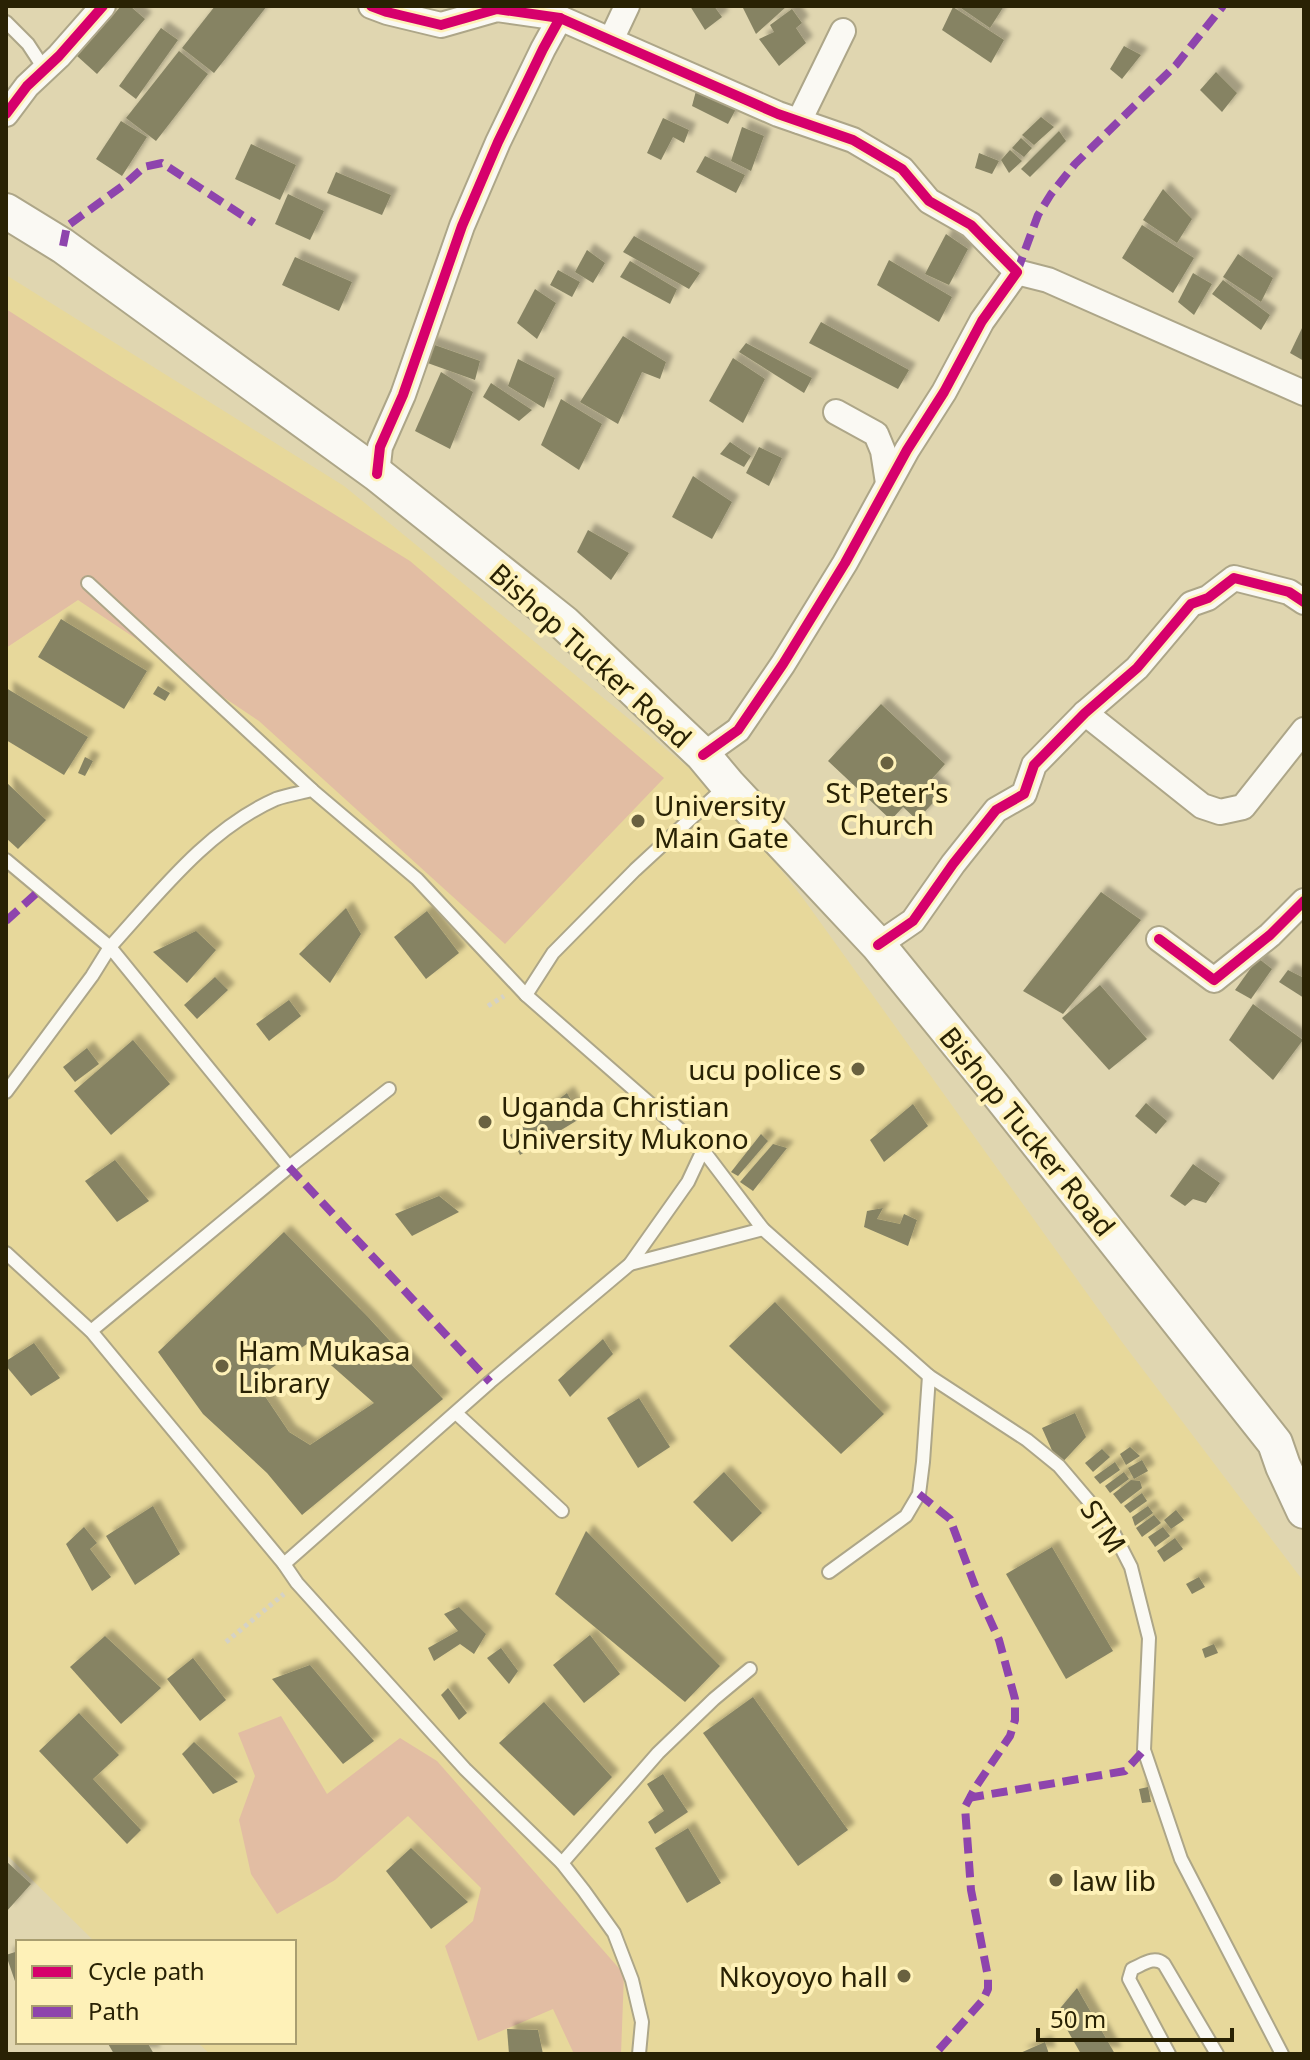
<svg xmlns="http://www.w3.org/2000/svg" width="1310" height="2060" viewBox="0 0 1310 2060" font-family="'Noto Sans',sans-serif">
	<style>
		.built { fill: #e7d89b }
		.green { fill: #e2bda3 }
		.building { fill: #868364; fill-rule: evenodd; filter: url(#shadow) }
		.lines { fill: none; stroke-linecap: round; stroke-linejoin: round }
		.lane-casing { stroke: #ada688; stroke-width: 16 }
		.street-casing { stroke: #ada688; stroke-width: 28 }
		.secondary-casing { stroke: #ada688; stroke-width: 38 }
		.path { stroke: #d5d2c6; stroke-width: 5; stroke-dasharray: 4 4; stroke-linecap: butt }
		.lane { stroke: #faf9f3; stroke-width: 12 }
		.street { stroke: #faf9f3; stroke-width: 24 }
		.secondary { stroke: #faf9f3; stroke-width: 34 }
		.quiet { stroke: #8e44ad; stroke-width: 8; stroke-dasharray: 16 8; stroke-linecap: butt }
		.cycleway-casing { stroke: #fef1b8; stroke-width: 15 }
		.cycleway { stroke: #d6006c; stroke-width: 10 }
		.poi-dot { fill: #696140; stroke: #fef1b8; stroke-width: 3 }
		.labels { text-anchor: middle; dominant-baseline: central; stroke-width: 8; stroke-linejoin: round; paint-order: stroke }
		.street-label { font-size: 28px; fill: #292204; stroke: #fef1b8 }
		.poi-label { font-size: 28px; fill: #292204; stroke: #fef1b8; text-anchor: start }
	</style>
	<defs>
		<filter id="shadow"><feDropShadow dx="7" dy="-7" stdDeviation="2" flood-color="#0004"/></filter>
	</defs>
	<rect width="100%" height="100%" fill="#e0d6b0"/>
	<polygon class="built" points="6,275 344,486 700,777 734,809 805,901 1122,1342 1304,1582 1304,2054 210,2054 197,2042 294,2042 294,1942 95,1942 6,1854"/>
	<g class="green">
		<polygon points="6,309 112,377 410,561 664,778 505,944 259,721 78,600 6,648"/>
		<polygon points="281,1716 327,1794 400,1738 437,1761 624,1974 621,2054 574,2054 553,2009 478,2041 445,1946 473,1921 481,1888 408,1816 335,1880 277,1914 251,1874 239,1820 255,1776 238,1733"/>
	</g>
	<g class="building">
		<polygon points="121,6 130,6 145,19 97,74 77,56"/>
		<polygon points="215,6 267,6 214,73 182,48"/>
		<polygon points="690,6 714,6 722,17 705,30"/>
		<polygon points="742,6 787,6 756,34"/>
		<polygon points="958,6 1004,6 990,28"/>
		<polygon points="953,7 1004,40 991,63 942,30"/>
		<polygon points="792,9 802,23 796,28 806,43 779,66 759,39 774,32 770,25"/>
		<polygon points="161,28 178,40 136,99 119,86"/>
		<polygon points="1124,46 1141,55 1122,79 1110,69"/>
		<polygon points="179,51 208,74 156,141 126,118"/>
		<polygon points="1216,72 1237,93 1222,112 1200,90"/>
		<polygon points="696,91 737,107 728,124 692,106"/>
		<polygon points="1041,117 1054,127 1034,145 1022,135"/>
		<polygon points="663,118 689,130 684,143 673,137 661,160 647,153"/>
		<polygon points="121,121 147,137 122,176 96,159"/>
		<polygon points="742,127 764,136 751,171 731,161"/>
		<polygon points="1059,131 1066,141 1030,177 1021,169"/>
		<polygon points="1021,138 1032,148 1024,157 1012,148"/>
		<polygon points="251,144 296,165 280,200 235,179"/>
		<polygon points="1010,150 1022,161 1009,173 1001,160"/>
		<polygon points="979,153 999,161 992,174 975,168"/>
		<polygon points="705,156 745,175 736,193 696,172"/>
		<polygon points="336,172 391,195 382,215 327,193"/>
		<polygon points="1163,189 1192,219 1177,243 1143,220"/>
		<polygon points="288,194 324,211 310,240 275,224"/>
		<polygon points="1142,225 1194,258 1173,293 1122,258"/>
		<polygon points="946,234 968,249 949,285 925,274"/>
		<polygon points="634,236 700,273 689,289 623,252"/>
		<polygon points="587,250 605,263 593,283 575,272"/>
		<polygon points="1238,254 1273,278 1261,302 1223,277"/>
		<polygon points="295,257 352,282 339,311 282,285"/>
		<polygon points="889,260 952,297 939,322 877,285"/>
		<polygon points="630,261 677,289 670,304 620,277"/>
		<polygon points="558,270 580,282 572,297 550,285"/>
		<polygon points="1193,273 1212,284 1194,315 1178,302"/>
		<polygon points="1223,280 1270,315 1261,330 1212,294"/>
		<polygon points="535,289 556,303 537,339 517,323"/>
		<polygon points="821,322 909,370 898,389 809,343"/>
		<polygon points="1304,324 1304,361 1290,353"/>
		<polygon points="623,336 666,362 660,379 642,372 618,424 580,402"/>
		<polygon points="429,343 480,361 475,380 422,361"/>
		<polygon points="746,343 812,378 804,393 739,352"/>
		<polygon points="733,358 765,379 743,423 709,401"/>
		<polygon points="518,359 555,378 544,408 508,386"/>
		<polygon points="441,372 473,392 450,449 415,431"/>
		<polygon points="491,383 532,410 519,421 483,397"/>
		<polygon points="561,399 602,424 579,470 541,445"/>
		<polygon points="730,442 751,456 744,467 720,454"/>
		<polygon points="759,447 782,458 769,486 746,473"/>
		<polygon points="693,476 732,502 712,539 672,517"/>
		<polygon points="588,530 629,553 611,580 577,552"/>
		<polygon points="61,619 147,671 124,709 38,657"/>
		<polygon points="158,686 170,693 165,701 153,694"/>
		<polygon points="6,688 88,737 64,775 6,740"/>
		<polygon points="881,704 945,764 931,780 944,791 917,820 903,807 891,820 828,761"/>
		<polygon points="85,757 93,761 85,776 78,773"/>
		<polygon points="6,782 46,820 18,849 6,838"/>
		<polygon points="1101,892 1141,920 1063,1014 1023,991"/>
		<polygon points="346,908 361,934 330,983 299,954"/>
		<polygon points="427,911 459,953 426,979 394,937"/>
		<polygon points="196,931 216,950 187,983 153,952"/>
		<polygon points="1258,958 1272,969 1251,999 1235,990"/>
		<polygon points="1288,970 1304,978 1304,998 1279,982"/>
		<polygon points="215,977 228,990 197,1019 184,1005"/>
		<polygon points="1100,985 1147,1039 1109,1070 1062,1018"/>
		<polygon points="289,1000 301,1016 269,1041 256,1024"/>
		<polygon points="1253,1004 1303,1040 1273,1080 1229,1040"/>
		<polygon points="133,1040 170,1084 111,1135 74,1091"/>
		<polygon points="87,1048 99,1064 75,1082 63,1067"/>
		<polygon points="567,1093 581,1118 520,1155 510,1135"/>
		<polygon points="1146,1103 1167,1121 1156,1134 1135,1116"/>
		<polygon points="913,1104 928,1126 884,1162 870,1140"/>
		<polygon points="761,1134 768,1141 738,1176 731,1172"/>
		<polygon points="773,1144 787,1148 753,1191 740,1182"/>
		<polygon points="115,1160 149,1201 117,1222 85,1181"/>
		<polygon points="1193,1164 1220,1183 1206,1203 1193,1199 1185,1206 1170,1196"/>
		<polygon points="439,1196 459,1212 412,1236 395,1214"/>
		<polygon points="883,1208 877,1219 900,1224 904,1214 917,1220 908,1246 864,1227 867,1211"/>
		<path d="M284,1232l85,86 74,81 -141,116 -35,-42 -64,-59 -45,-62zM307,1344l67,59 -64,42 -21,-13 -35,-52z"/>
		<polygon points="775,1302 884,1414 841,1454 729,1346"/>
		<polygon points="603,1339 613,1354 570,1397 558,1380"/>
		<polygon points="34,1343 60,1378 31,1396 6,1366 6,1361"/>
		<polygon points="639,1398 670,1447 638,1468 607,1418"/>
		<polygon points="1075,1413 1086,1437 1059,1466 1042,1428"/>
		<polygon points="1130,1447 1140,1456 1126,1465 1120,1454"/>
		<polygon points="1102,1449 1110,1457 1093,1472 1085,1463"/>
		<polygon points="1142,1460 1148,1471 1134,1479 1128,1468"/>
		<polygon points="1115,1462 1120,1470 1100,1484 1094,1477"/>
		<polygon points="724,1472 762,1513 732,1542 693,1502"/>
		<polygon points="1124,1472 1129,1479 1110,1493 1105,1486"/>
		<polygon points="1131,1480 1140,1481 1142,1488 1121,1504 1113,1494"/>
		<polygon points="1142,1493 1147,1501 1130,1513 1124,1506"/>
		<polygon points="153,1506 180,1554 135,1585 106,1536"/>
		<polygon points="1148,1506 1153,1513 1135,1526 1132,1517"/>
		<polygon points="1176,1510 1184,1520 1171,1529 1164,1520"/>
		<polygon points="1154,1515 1161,1523 1142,1537 1136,1528"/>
		<polygon points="84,1527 97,1543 90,1549 111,1577 92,1591 66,1544"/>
		<polygon points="1163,1527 1170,1536 1155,1547 1148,1537"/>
		<polygon points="586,1531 720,1666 685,1702 555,1594"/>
		<polygon points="1175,1538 1183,1549 1164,1562 1157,1551"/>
		<polygon points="1052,1547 1113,1651 1066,1679 1006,1574"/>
		<polygon points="1199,1577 1205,1587 1192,1594 1186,1584"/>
		<polygon points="459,1607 486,1634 474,1654 460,1644 434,1661 428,1648 458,1631 444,1614"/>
		<polygon points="590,1635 620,1674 584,1703 553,1665"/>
		<polygon points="105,1636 161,1688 121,1724 70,1667"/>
		<polygon points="1214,1644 1218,1653 1205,1658 1202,1649"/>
		<polygon points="501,1648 518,1671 509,1684 487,1658"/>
		<polygon points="193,1658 226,1700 200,1721 167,1679"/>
		<polygon points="310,1665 374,1741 343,1764 272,1679"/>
		<polygon points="448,1688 467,1713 459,1720 441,1695"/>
		<polygon points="753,1697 848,1830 798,1866 703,1733"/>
		<polygon points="544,1702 612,1777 574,1816 499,1743"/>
		<polygon points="79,1713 119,1755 93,1779 141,1830 127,1844 39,1751"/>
		<polygon points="194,1742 238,1782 213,1794 182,1754"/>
		<polygon points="663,1774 688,1812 655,1834 648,1822 664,1811 647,1784"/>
		<polygon points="1148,1787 1151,1802 1142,1803 1139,1789"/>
		<polygon points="688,1828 721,1883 687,1903 655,1848"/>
		<polygon points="411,1848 468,1902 431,1929 386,1871"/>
		<polygon points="6,1861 31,1884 6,1912"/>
		<polygon points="18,1951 18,1990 6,1955"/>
		<polygon points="1077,1988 1115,2054 1081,2054 1057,2012"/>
		<polygon points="507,2029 538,2030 543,2054 509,2054"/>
		<polygon points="107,2042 147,2042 154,2054 114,2054"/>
		<polygon points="1045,2042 1049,2054 1018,2054"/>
	</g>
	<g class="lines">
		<g class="lane-casing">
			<g id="lane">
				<polyline points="6,22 28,44 45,70"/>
				<polyline points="88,583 312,790"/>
				<path d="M6,860l104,87c49,-54 98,-118 166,-148 11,-4 24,-6 36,-9l105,89 109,116 177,155 60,79 166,147 98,64 32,26 51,60 21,41 18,71 -5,112 37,109 101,195"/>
				<polyline points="526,995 553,953 635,870 725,787"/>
				<polyline points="6,1092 92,976 110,947 289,1167"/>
				<polyline points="6,1253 91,1331 284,1564 297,1583 465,1769 562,1863 584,1891 614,1933 632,1980 642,2022 639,2054"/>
				<polyline points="630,1264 763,1229"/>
				<polyline points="91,1331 289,1167 389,1089"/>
				<polyline points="456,1413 562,1511"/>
				<polyline points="284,1564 490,1382 630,1264 688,1182 703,1150"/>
				<polyline points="829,1572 906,1516 919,1494 923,1462 929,1376"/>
				<polyline points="562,1863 658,1753 714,1699 750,1669"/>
				<path d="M1169,2054l-40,-75 3,-10c10,-4 22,-14 32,-5l53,90"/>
			</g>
		</g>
		<g class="street-casing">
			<g id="street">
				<polyline points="371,6 387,12 441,25 497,9 560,18 778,114 853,140 902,169 929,201 971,225 1017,272 982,321 944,392 907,450 845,563 783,664 738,730 703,755"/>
				<polyline points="611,40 627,6"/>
				<polyline points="6,114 27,86 59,56 103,6"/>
				<polyline points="799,121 843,31"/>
				<polyline points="1017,272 1048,280 1304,393"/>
				<polyline points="836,412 876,434 883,451 888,483"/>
				<polyline points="377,474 380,447 403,395 462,226 498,142 543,49 560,18"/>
				<polyline points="1085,713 1202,806 1220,812 1243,807 1304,730"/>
				<polyline points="1159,939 1214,980 1270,935 1304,901"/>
				<polyline points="878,945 913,921 953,864 996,810 1024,794 1034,765 1085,713 1137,668 1191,604 1208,598 1234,578 1289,592 1304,602"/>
			</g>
		</g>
		<g class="secondary-casing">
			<polyline id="secondary" points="6,211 63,246 377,474 564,623 703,755 728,785 878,945 995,1089 1275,1443 1283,1466 1304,1511"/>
		</g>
		<g class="path">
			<polyline points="488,1006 504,996"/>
			<polyline points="226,1642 284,1594"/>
		</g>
		<use href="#lane" class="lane"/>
		<use href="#street" class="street"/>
		<use href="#secondary" class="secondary"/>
		<g class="quiet">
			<polyline points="63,246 67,226 124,185 144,167 162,163 254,223"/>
			<polyline points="1017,272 1038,215 1051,194 1075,164 1176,65 1223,6"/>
			<polyline points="6,921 40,890"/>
			<polyline points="289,1167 490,1382"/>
			<polyline points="919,1494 950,1519 977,1591 999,1640 1015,1699 1015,1720 1010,1736 975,1788 965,1807 971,1890 988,1977 988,1989 983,2000 935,2054"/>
			<polyline points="968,1798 1125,1771 1144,1750"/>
		</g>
		<g class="cycleway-casing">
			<g id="cycleway">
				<polyline points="371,6 387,12 441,25 497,9 560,18 778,114 853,140 902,169 929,201 971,225 1017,272 982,321 944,392 907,450 845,563 783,664 738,730 703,755"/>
				<polyline points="6,114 27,86 59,56 103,6"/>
				<polyline points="377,474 380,447 403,395 462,226 498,142 543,49 560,18"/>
				<polyline points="1159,939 1214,980 1270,935 1304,901"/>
				<polyline points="878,945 913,921 953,864 996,810 1024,794 1034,765 1085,713 1137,668 1191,604 1208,598 1234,578 1289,592 1304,602"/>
			</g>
		</g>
		<use href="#cycleway" class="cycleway"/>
	</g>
	<g class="poi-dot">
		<circle cx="887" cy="763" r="8"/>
		<circle cx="638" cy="821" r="8"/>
		<circle cx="858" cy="1069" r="8"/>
		<circle cx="485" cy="1122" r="8"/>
		<circle cx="222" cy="1366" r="8"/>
		<circle cx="1056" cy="1880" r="8"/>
		<circle cx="904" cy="1976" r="8"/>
	</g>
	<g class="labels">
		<g class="street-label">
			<text transform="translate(591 655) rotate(42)">Bishop Tucker Road</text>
			<text transform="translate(1028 1131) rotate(51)">Bishop Tucker Road</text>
			<text transform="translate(1104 1526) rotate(56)">STM</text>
		</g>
		<g class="poi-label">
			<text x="887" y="792" text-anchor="middle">St Peter's<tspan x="887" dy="32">Church</tspan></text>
			<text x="654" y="805">University<tspan x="654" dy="32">Main Gate</tspan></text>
			<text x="842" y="1069" text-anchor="end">ucu police s</text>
			<text x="501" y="1106">Uganda Christian<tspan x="501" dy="32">University Mukono</tspan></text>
			<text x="238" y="1350">Ham Mukasa<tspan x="238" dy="32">Library</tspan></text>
			<text x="1072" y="1880">law lib</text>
			<text x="888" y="1976" text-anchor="end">Nkoyoyo hall</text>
		</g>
	</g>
	<rect width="1310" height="2060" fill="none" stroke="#292204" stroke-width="16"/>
	<rect x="16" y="1940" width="280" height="104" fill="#fef1b8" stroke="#a99e70" stroke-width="2"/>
	<rect x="32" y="1966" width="40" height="12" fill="#d6006c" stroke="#a99e70" stroke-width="2"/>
	<text x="88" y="1980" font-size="24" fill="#292204">Cycle path</text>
	<rect x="32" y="2006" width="40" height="12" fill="#8e44ad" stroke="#a99e70" stroke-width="2"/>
	<text x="88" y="2020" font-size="24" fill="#292204">Path</text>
	<path d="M1038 2028v12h194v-12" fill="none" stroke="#292204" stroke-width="4"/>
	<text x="1050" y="2028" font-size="24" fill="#292204" stroke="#fef1b8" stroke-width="6" paint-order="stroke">50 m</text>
</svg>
